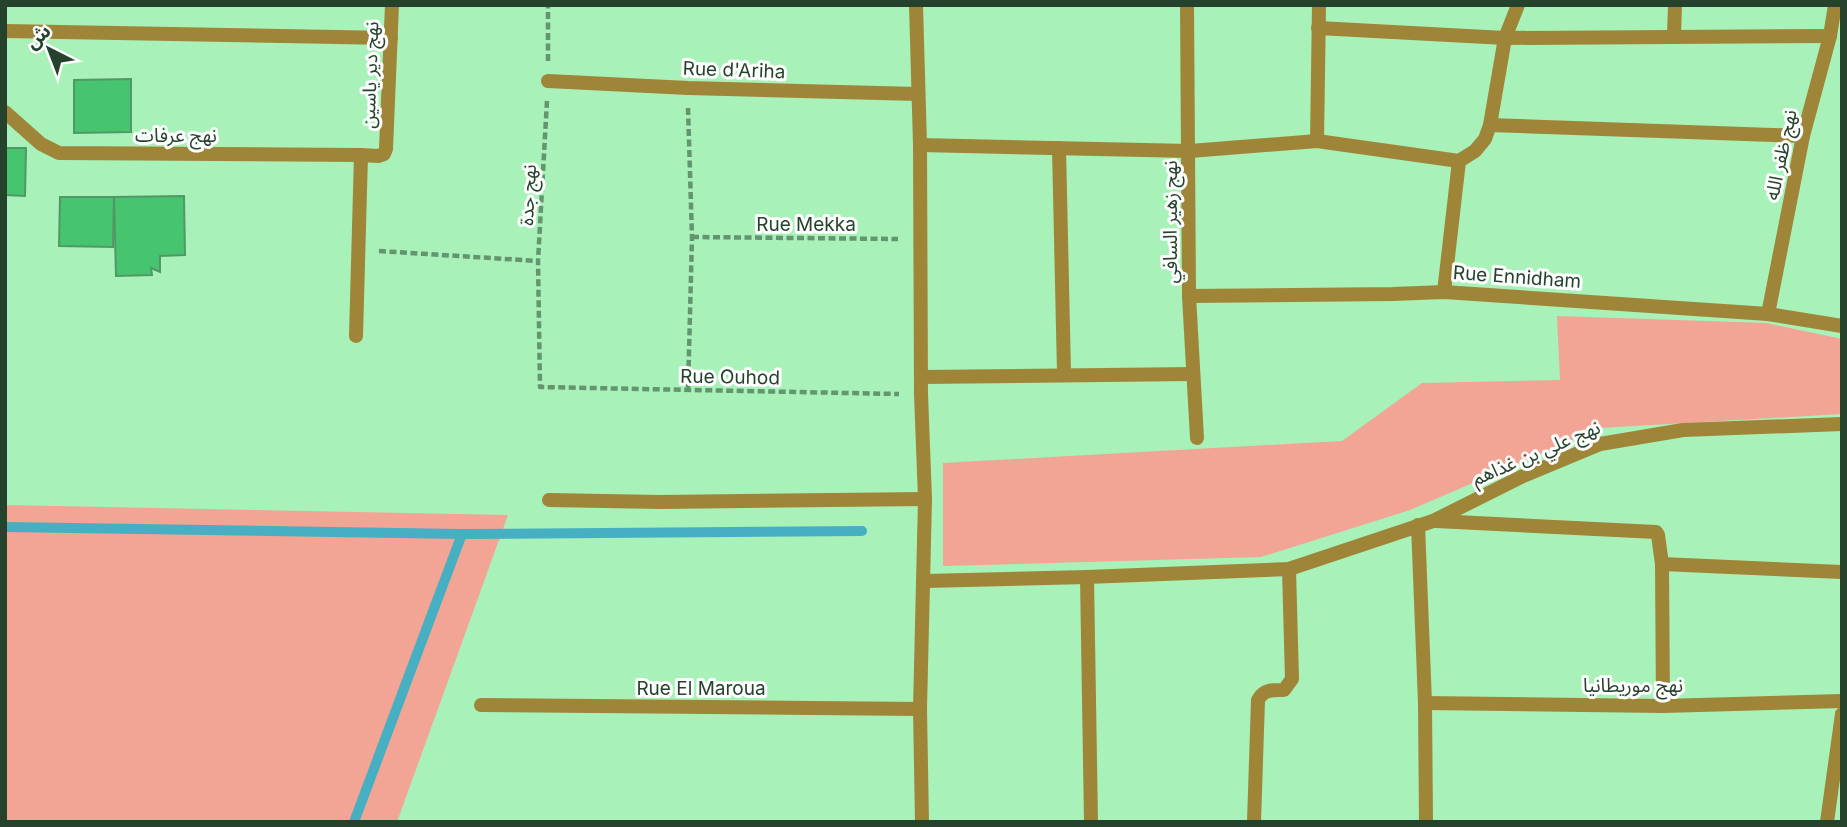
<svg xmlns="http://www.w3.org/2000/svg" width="1847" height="827" viewBox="0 0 1847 827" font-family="Inter,'Noto Sans Arabic',sans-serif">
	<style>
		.green { fill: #f2a495 }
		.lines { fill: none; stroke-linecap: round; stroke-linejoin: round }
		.stream { stroke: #47afc2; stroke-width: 10 }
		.building { fill: #46c470; stroke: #529865; stroke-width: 2 }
		.path { stroke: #63956f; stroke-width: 4.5; stroke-dasharray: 7 3.5; stroke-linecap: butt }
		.street { stroke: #9f8538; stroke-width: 14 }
		.labels { text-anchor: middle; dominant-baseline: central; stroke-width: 6; stroke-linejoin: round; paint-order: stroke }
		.street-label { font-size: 19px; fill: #25422c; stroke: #fdfdfd }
	</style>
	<rect width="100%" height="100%" fill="#a8f1b9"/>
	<g class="green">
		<polygon points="1557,316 1766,323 1842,339 1842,414 1600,428 1410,510 1261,557 943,566 943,463 1342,441 1422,383 1560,380"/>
		<polygon points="5,505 508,515 397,822 5,822"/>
	</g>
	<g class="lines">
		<g class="stream">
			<polyline points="5,527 462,534 862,531"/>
			<polyline points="354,822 462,534"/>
		</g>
	</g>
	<g class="building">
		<polygon points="131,79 131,132 74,133 74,80"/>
		<polygon points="5,148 26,148 25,196 5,195"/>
		<polygon points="184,196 185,255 160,256 160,272 151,268 152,275 116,276 114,197"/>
		<polygon points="60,197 114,197 113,247 59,246"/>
	</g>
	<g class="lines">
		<g class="path">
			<polyline points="548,61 548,5"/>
			<polyline points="547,101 538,261 540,387 899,394"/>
			<polyline points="688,108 692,237 688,391"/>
			<polyline points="692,237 898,239"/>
			<polyline points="379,251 538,261"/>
		</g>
		<g class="street">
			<polyline points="916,5 920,145 921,394 925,499 920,709 922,822"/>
			<polyline points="1187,5 1189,296 1197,438"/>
			<polyline points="1318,28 1505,38 1830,36"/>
			<polyline points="5,31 391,38"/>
			<polyline points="1674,35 1675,5"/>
			<polyline points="548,81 688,88 918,94"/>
			<polyline points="5,112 41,144 59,153 361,155"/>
			<polyline points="1490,125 1803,136"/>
			<polyline points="1317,141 1319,5"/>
			<polyline points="920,145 1190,151 1317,141 1459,161"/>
			<polyline points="1059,148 1064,373"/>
			<polyline points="1444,292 1459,161 1475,151 1485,139 1490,125 1505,38 1518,5"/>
			<polyline points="1189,296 1393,294 1444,292 1768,314 1842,326"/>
			<polyline points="1768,314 1803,136 1830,36 1835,5"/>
			<polyline points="356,336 361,155 378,156 384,154 386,149 392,5"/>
			<polyline points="921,377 1193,374"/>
			<polyline points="549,500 660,502 925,499"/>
			<polyline points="1436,521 1656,532 1658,535 1662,564 1663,706"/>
			<polyline points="1418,525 1425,703 1426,822"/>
			<polyline points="1662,564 1842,572"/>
			<polyline points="1087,577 1091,822"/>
			<polyline points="925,581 1087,577 1289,569 1433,521 1521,477 1600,444 1683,430 1842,424"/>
			<polyline points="1425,703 1663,706 1842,701"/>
			<polyline points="481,705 920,709"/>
			<path d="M1254,822l4,-122c6,-11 15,-10 26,-10l8,-11 -3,-110"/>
			<polyline points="1827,822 1842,714"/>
		</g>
	</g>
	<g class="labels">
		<g class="street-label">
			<text transform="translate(734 70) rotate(2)">Rue d'Ariha</text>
			<text transform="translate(370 75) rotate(-88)">نهج دير ياسين</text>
			<text x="176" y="135">نهج عرفات</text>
			<text transform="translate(1781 155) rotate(-78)">نهج ظفر الله</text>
			<text transform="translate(528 195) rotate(-87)">نهج جدة</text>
			<text transform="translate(1170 222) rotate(-90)">نهج زهير السافي</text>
			<text x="806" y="224">Rue Mekka</text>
			<text transform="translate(1517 277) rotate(4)">Rue Ennidham</text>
			<text transform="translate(730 377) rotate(1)">Rue Ouhod</text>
			<text transform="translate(1536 453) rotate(-23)">نهج علي بن غذاهم</text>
			<text x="1633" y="685">نهج موريطانيا</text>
			<text x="701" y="688">Rue El Maroua</text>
		</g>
	</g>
	<rect width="1847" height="827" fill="none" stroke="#25422c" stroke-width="14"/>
	<g transform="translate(49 49) rotate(318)" stroke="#fdfdfd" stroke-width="5" paint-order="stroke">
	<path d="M0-5L12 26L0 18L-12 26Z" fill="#25422c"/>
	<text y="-10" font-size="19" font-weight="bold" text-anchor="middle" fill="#25422c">ش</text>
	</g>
</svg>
